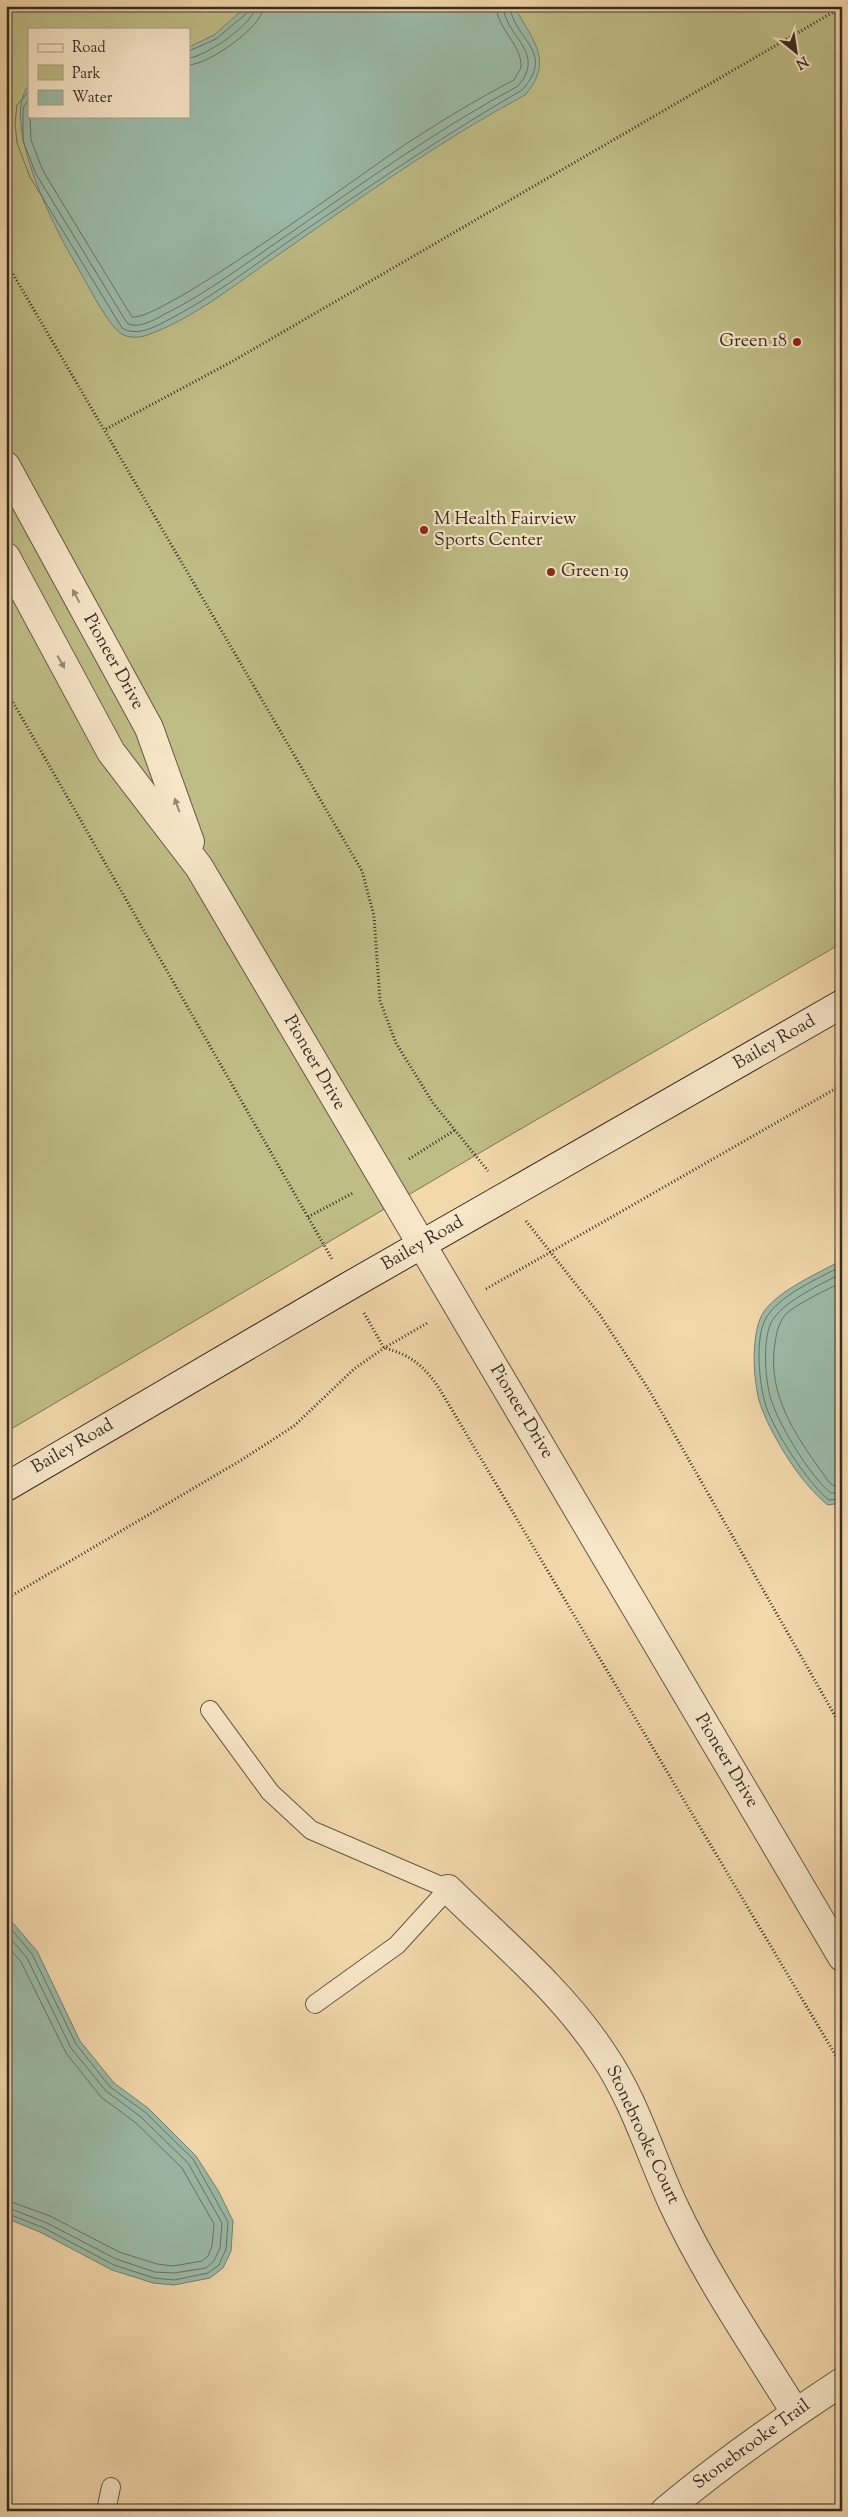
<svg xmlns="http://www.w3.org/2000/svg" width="848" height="2517" viewBox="0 0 848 2517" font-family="'Sorts Mill Goudy',serif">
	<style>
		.green { fill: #bfbd86; stroke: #7b7455; fill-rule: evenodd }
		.water { fill: #9bbaa7; stroke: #738173 }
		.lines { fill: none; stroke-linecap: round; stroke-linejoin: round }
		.shore { stroke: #697366; stroke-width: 1 }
		.service-casing { stroke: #665746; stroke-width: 20 }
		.minor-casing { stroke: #665746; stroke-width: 30 }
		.tertiary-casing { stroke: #665746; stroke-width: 30 }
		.secondary-casing { stroke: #372c24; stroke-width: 30 }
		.path { stroke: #372c24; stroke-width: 3; stroke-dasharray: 1 2.5; stroke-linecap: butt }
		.service { stroke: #f7e6c8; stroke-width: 18 }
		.minor { stroke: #f7e6c8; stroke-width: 28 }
		.tertiary { stroke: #f7e6c8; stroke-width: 28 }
		.secondary { stroke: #f7e6c8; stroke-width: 28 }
		.oneway { fill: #978976 }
		.poi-dot { fill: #8f2418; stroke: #f7e6c8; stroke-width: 2 }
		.labels { text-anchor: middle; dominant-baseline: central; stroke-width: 4.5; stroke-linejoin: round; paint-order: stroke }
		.poi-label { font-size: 18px; fill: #372c24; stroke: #f7e6c8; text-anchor: start }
		.street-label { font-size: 18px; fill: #372c24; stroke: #f7e6c8 }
	</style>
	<rect width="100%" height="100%" fill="#f2d8ab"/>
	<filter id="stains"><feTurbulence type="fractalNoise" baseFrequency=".004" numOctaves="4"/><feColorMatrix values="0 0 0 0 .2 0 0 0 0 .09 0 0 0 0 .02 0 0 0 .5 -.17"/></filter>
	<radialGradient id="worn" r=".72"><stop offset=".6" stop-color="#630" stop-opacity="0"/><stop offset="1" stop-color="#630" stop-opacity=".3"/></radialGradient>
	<path class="green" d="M6,6h836v937l-337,195 -499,294zM29,29h160v87h-160z"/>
	<g class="water">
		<path d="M247,6h267c18,34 41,54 11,89 -86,46 -166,104 -247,160 -40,27 -87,66 -134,81 -8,2 -18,2 -25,-4 -16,-15 -33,-51 -45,-71 -22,-37 -74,-142 -45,-176v31h160v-69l25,-12z"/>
		<path d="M842,1260v243l-14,2c-26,-20 -54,-65 -66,-96 -9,-22 -11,-68 -2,-90 9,-25 59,-46 82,-59z"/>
		<polygon points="6,1915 37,1951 80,2041 114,2083 148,2108 196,2156 219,2192 233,2221 231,2251 223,2268 210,2278 174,2285 153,2283 112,2270 42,2233 6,2218"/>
	</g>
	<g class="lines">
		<g class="shore">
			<polyline points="189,51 216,39 248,12 250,6"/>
			<path d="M189,58c16,-1 66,-35 67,-52"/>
			<path d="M189,65c20,-1 74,-38 75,-59"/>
			<path d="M29,91l-12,14 -2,18 2,20 13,34 92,151c14,9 33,-1 46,-8 45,-23 86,-55 127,-83 75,-51 149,-102 227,-147 35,-39 -9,-50 -12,-84"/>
			<path d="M29,99l-6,9v33l13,33 91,149c10,7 29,-4 38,-9 42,-21 80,-50 118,-76 77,-53 153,-108 235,-152 29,-34 -13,-49 -15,-80"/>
			<path d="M30,116l1,24 12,31 89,146c29,5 236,-148 274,-173 35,-23 71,-45 108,-64l7,-12c2,-22 -24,-39 -25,-62"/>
			<path d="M842,1266c-23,12 -65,30 -77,54 -10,20 -6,65 1,86 8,25 43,79 63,94l13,-1"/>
			<path d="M842,1273c-20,11 -61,29 -71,50 -9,18 -6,63 2,82 8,23 39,74 58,88h11"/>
			<path d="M842,1282c-17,9 -38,18 -54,30 -9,8 -11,19 -13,31 -9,54 24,97 54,139l5,4 8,-1"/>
			<polyline points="6,1923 32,1954 76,2044 110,2087 145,2112 193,2159 228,2222 226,2249 219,2265 208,2273 174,2280 154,2278 114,2265 44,2228 6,2213"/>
			<polyline points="6,1933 27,1958 71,2048 106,2091 141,2117 188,2163 222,2223 220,2248 214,2261 206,2268 174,2273 155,2272 116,2259 47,2223 6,2207"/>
			<polyline points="6,1944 21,1962 66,2053 101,2097 136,2123 182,2168 214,2224 212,2246 208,2256 202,2261 173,2266 157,2264 119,2252 50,2216 6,2200"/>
		</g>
		<g class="service-casing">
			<g id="service">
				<polyline points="210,1710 270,1792 311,1830 448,1889 397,1945 315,2004"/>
				<polyline points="106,2511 111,2487"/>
			</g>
		</g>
		<g class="minor-casing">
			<g id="minor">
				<path d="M448,1889c53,52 114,102 155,165 31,45 47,100 70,150 34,73 80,140 122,208"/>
				<path d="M665,2511c56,-47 116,-89 177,-129"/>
			</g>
		</g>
		<g class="tertiary-casing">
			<g id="tertiary">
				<polyline points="6,466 149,728 190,842"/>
				<polyline points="6,557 111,752 199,867 842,1957"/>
			</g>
		</g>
		<g class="secondary-casing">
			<polyline id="secondary" points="6,1487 349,1286 842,1004"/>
		</g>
		<g class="path">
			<polyline points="6,262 362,871 374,916 380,1001 396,1043 433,1103 488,1171"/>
			<polyline points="106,429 233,361 842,7"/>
			<polyline points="6,690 332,1259"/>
			<polyline points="409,1159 455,1130"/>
			<polyline points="308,1217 353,1193"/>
			<polyline points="526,1221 600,1315 649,1390 842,1728"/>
			<polyline points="486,1289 842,1085"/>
			<path d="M364,1313l20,35c26,6 40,18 55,40l403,678"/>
			<polyline points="6,1599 243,1459 294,1426 354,1369 384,1348 429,1322"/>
		</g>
		<use href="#service" class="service"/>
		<use href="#minor" class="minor"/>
		<use href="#tertiary" class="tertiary"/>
		<use href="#secondary" class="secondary"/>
	</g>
	<defs><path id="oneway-solid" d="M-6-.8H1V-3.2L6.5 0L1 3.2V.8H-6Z" transform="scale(1.25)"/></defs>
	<g class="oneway">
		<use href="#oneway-solid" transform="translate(76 596) rotate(-118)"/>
		<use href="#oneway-solid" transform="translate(61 662) rotate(61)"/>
		<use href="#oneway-solid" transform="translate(177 805) rotate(-110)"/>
	</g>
	<g class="poi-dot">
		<circle cx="797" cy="342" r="5"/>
		<circle cx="424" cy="530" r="5"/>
		<circle cx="551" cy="572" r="5"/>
	</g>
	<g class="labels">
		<g class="poi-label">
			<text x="787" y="342" text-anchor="end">Green 18</text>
			<text x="434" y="520">M Health Fairview<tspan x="434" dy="21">Sports Center</tspan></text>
			<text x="561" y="572">Green 19</text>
		</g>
		<g class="street-label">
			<text transform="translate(113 662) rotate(61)">Pioneer Drive</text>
			<text transform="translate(775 1043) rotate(-30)">Bailey Road</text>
			<text transform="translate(314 1063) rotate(60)">Pioneer Drive</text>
			<text transform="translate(423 1244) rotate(-30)">Bailey Road</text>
			<text transform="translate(521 1412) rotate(59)">Pioneer Drive</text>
			<text transform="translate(73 1447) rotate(-30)">Bailey Road</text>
			<text transform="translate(726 1761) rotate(59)">Pioneer Drive</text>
			<text transform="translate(642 2135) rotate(65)">Stonebrooke Court</text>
			<text transform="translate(752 2445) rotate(-36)">Stonebrooke Trail</text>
		</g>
	</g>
	<rect width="848" height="2517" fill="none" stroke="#f2d8ab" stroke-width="25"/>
	<rect x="8" y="8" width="833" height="2502" fill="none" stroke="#372c24" stroke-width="2.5"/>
	<rect x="12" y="12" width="823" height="2492" fill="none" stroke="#372c24"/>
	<rect x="28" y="28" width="162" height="90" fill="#f7e6c8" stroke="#aa9c86"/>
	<rect x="38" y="44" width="25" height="8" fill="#f7e6c8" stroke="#aa9c86"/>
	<text x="72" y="52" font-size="15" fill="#372c24">Road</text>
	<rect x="38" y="65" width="25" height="15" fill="#bfbd86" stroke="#aa9c86"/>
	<text x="72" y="78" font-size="15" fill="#372c24">Park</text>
	<rect x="38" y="90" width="25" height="15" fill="#9bbaa7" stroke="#aa9c86"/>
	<text x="72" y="102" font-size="15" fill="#372c24">Water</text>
	<g transform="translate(796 52) rotate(150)" stroke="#f7e6c8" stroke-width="4" paint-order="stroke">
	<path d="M0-4L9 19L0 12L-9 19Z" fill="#372c24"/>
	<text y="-8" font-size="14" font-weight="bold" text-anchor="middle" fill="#372c24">N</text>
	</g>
	<rect width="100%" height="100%" filter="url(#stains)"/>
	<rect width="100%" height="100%" fill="url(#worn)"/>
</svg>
